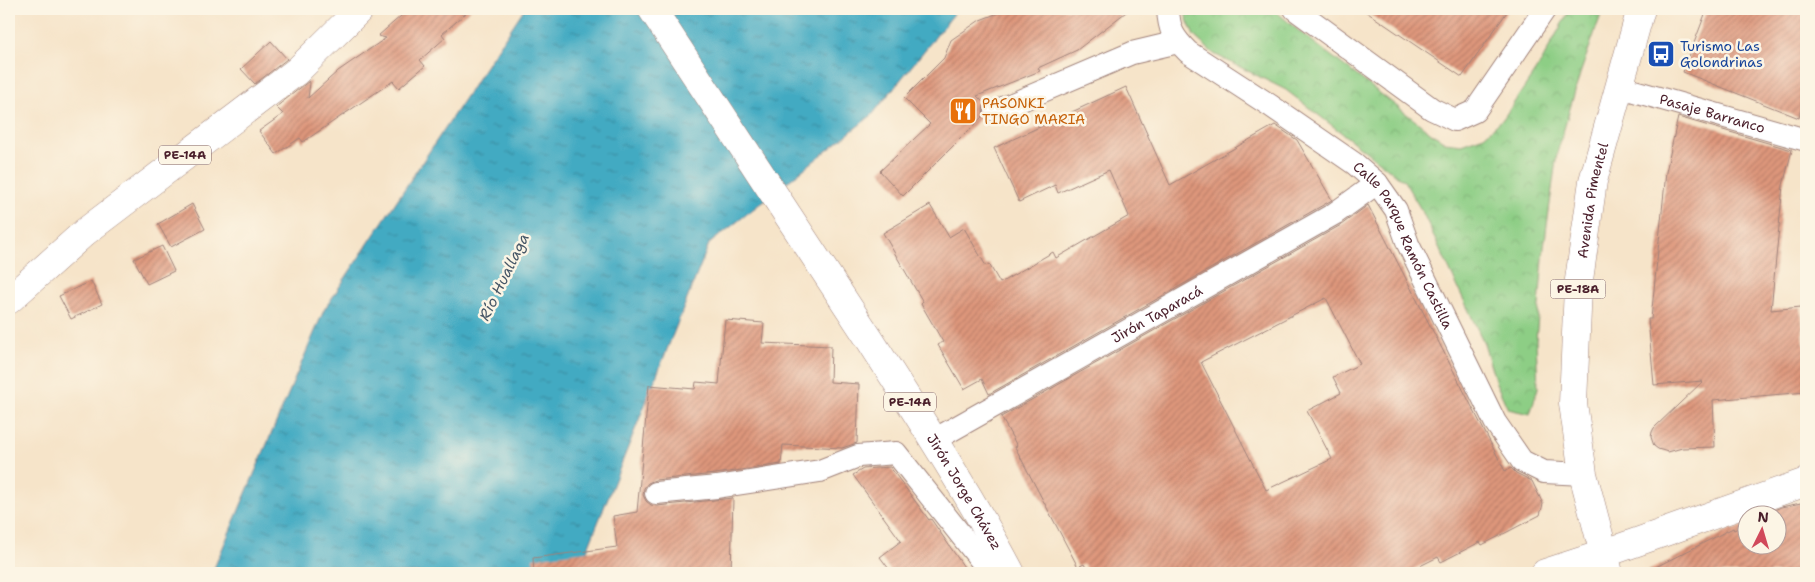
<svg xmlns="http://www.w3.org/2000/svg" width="1815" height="582" viewBox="0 0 1815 582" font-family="'Shantell Sans',sans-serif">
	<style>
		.park { fill: url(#park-crowns); stroke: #6c7658 }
		.water { fill: url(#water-ripples); stroke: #466476 }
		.building { fill: url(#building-hatch); fill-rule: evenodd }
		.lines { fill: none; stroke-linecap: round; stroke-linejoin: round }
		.street-casing { stroke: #a0827a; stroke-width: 24 }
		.secondary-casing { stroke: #a0827a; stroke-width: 29 }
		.primary-casing { stroke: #a0827a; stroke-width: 29 }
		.highway-casing { stroke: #a0827a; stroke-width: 29 }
		.street { stroke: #fff; stroke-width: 22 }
		.secondary { stroke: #fff; stroke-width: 28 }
		.primary { stroke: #fff; stroke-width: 28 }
		.highway { stroke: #fff; stroke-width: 28 }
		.labels { text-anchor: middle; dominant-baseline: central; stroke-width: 5; stroke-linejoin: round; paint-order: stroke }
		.shield { fill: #fcf5e5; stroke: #7f5f63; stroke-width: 1 }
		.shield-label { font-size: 12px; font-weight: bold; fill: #4a1f2b }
		.transit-label { font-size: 14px; fill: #164399; stroke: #fcf5e5; text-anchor: start }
		.food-label { font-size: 14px; fill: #c56008; stroke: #fcf5e5; text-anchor: start }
		.street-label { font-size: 14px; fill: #4a1f2b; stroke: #fcf5e5 }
		.water-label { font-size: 15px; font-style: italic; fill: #475767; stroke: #fcf5e5 }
	</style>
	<defs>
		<pattern id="park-crowns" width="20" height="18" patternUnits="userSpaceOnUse" patternTransform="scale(1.25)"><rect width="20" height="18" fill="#8dce85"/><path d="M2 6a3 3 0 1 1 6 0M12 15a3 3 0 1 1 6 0" fill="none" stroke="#7bb073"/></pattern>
		<pattern id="water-ripples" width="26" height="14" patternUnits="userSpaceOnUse" patternTransform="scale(1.25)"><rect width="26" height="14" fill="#42aac2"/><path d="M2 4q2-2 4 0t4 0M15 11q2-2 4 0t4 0" fill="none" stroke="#398a9e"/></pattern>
		<pattern id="building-hatch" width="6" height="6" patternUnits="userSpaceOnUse" patternTransform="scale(1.25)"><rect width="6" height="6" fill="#de977c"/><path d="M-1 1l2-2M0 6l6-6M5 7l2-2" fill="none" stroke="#b67b66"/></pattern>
	</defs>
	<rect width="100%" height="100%" fill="#fcf5e5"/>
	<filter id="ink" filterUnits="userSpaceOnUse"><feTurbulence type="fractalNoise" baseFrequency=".02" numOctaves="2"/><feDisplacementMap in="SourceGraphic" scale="10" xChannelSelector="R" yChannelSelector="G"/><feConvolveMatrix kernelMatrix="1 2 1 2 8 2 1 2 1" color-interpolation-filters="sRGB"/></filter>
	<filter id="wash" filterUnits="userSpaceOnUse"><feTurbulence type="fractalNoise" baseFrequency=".0096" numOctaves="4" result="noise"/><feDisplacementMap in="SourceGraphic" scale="20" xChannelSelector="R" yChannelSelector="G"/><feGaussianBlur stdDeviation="1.12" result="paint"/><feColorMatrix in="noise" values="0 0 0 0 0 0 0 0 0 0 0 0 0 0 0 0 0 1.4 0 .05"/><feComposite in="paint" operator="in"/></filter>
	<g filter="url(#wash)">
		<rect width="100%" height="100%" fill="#f6e4c9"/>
		<polygon class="park" points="1186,9 1273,9 1299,31 1434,135 1445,142 1461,144 1484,136 1503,119 1540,64 1570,9 1603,9 1580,74 1557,153 1544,247 1536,340 1538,388 1530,414 1508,409 1496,383 1483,341 1423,213 1404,181 1286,90 1214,54 1194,36 1186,17"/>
		<polygon class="water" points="524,9 958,9 872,115 709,244 578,573 212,573 324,310"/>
		<g id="blocks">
			<g class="building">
				<polygon points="409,9 471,9 442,34 445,38 420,60 425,66 399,88 393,81 303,142 300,138 276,154 259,131 283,114 276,107 309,81 310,83 308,98 338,71 386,38 378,36"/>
				<polygon points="1009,9 1130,9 1077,50 1038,68 1040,71 977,96 985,104 983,110 984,115 903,196 880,171 930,124 904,98 944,58 951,40 980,20"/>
				<polygon points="1362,9 1509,9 1462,77"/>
				<polygon points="1707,9 1806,9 1806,88 1799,118 1683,72"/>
				<polygon points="271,41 287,59 255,84 241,69"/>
				<polygon points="1126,87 1170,185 1275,125 1297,140 1332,200 989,394 982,379 964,389 938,345 943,342 921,304 923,302 883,233 930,205 949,237 964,228 986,266 989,264 1000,283 1053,252 1056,258 1129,216 1109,170 1058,193 1055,185 1019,202 994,148"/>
				<polygon points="1678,117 1792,150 1783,185 1771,310 1801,307 1806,366 1806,392 1713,400 1715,447 1682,448 1668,452 1658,449 1654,446 1651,437 1652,432 1654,428 1703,381 1654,385 1648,319 1651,319 1666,172"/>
				<polygon points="192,204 205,229 171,247 158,224"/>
				<path d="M1368,205l137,266 6,-3 5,5 16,8 11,23 -3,11 -58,30 -2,-3 -39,20 -3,-5 -32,16h-317l-5,-9 -6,3 -63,-120 2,-1 -16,-29 340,-192zM1326,298l34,66 -27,13 8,16 -34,18 25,48 -66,31 -65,-128z"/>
				<polygon points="162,246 174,271 147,284 134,259"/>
				<polygon points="91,281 102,304 71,319 59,296"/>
				<polygon points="725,320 764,323 762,343 831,346 830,382 859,384 857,443 842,448 783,445 781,464 715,474 655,480 648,483 644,488 643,495 646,501 651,505 657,506 733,498 731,573 534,573 533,558 617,547 613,516 637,512 649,385 695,389 696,382 719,384"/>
				<polygon points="890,467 929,520 931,519 968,573 892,573 880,557 901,541 853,475 863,469"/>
				<polygon points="1806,502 1806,573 1644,573 1733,528 1734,530 1748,523 1748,544 1778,544 1778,514 1765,514 1781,507"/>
			</g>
		</g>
	</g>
	<g filter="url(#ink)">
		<use href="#blocks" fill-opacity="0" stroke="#a0827a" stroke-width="1"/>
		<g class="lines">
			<g class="street-casing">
				<g id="street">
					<path id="s1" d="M1168,9c1,21 5,28 20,43l83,54 84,58 22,19 19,27 12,34 87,178 27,39 22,11 39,2"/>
					<polyline points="1295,9 1432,109 1455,120 1475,111 1545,9"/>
					<path id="s2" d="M1620,87l186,53"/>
					<polyline points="996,111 1132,53 1178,42"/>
					<path id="s3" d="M934,440l400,-226 43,-31"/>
					<polyline points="656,493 717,487 820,471 858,456 896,453 991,573"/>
				</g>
			</g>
			<g class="secondary-casing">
				<polyline id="secondary" points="1603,554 1806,482"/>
			</g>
			<g class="primary-casing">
				<g id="primary">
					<path id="s4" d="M652,9c73,110 146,220 218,331 49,77 99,153 141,233"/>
					<polyline points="9,300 85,232 297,71 360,9"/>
					<polyline points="1545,573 1603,554"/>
				</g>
			</g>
			<g class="highway-casing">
				<g id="highway">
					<path id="s5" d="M1609,573l-26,-99 -10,-71 5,-116 15,-106 48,-172"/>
				</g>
			</g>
			<use href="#street" class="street"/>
			<use href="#secondary" class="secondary"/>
			<use href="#primary" class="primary"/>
			<use href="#highway" class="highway"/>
		</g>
	</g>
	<defs>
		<g id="bus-square" transform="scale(1.4375)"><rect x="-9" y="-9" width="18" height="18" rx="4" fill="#1a4fb4" stroke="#fcf5e5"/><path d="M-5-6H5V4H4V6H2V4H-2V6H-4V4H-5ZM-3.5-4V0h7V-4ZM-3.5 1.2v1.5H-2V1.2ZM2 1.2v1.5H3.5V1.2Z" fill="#fff"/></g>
		<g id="restaurant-square" transform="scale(1.4375)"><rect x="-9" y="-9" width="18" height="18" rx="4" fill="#e8710a" stroke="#fcf5e5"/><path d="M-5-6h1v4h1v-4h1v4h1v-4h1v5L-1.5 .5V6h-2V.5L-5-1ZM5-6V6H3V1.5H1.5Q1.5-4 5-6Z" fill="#fff"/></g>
	</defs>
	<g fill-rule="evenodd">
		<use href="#bus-square" x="1661" y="54"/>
		<use href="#restaurant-square" x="963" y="111"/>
	</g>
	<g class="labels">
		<g class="shield">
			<rect x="159" y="145.5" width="52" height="19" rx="4"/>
			<rect x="1550.5" y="279.5" width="55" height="19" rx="4"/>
			<rect x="884" y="392.5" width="52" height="19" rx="4"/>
		</g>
		<g class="shield-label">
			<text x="185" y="155">PE-14A</text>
			<text x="1578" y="289">PE-18A</text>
			<text x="910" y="402">PE-14A</text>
		</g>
		<g class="transit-label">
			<text x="1680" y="46">Turismo Las<tspan x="1680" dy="16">Golondrinas</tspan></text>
		</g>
		<g class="food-label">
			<text x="982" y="103">PASONKI<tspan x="982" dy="16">TINGO MARIA</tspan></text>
		</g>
		<g class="street-label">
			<text stroke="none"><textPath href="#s2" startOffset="96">Pasaje Barranco</textPath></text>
			<text stroke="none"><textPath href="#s5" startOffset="378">Avenida Pimentel</textPath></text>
			<text stroke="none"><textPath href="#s1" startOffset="346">Calle Parque Ramón Castilla</textPath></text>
			<text stroke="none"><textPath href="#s3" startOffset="256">Jirón Taparacá</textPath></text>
			<text stroke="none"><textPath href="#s4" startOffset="575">Jirón Jorge Chávez</textPath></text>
		</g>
		<g class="water-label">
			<text transform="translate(504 277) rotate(-64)">Río Huallaga</text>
		</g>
	</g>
	<rect width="1815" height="582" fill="none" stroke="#fcf5e5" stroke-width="30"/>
	<g transform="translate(1762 530) rotate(5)"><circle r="24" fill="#fcf5e5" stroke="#b59f9b"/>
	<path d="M0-4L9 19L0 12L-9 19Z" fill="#d1495b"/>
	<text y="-8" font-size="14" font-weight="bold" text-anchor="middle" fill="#4a1f2b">N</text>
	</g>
</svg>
